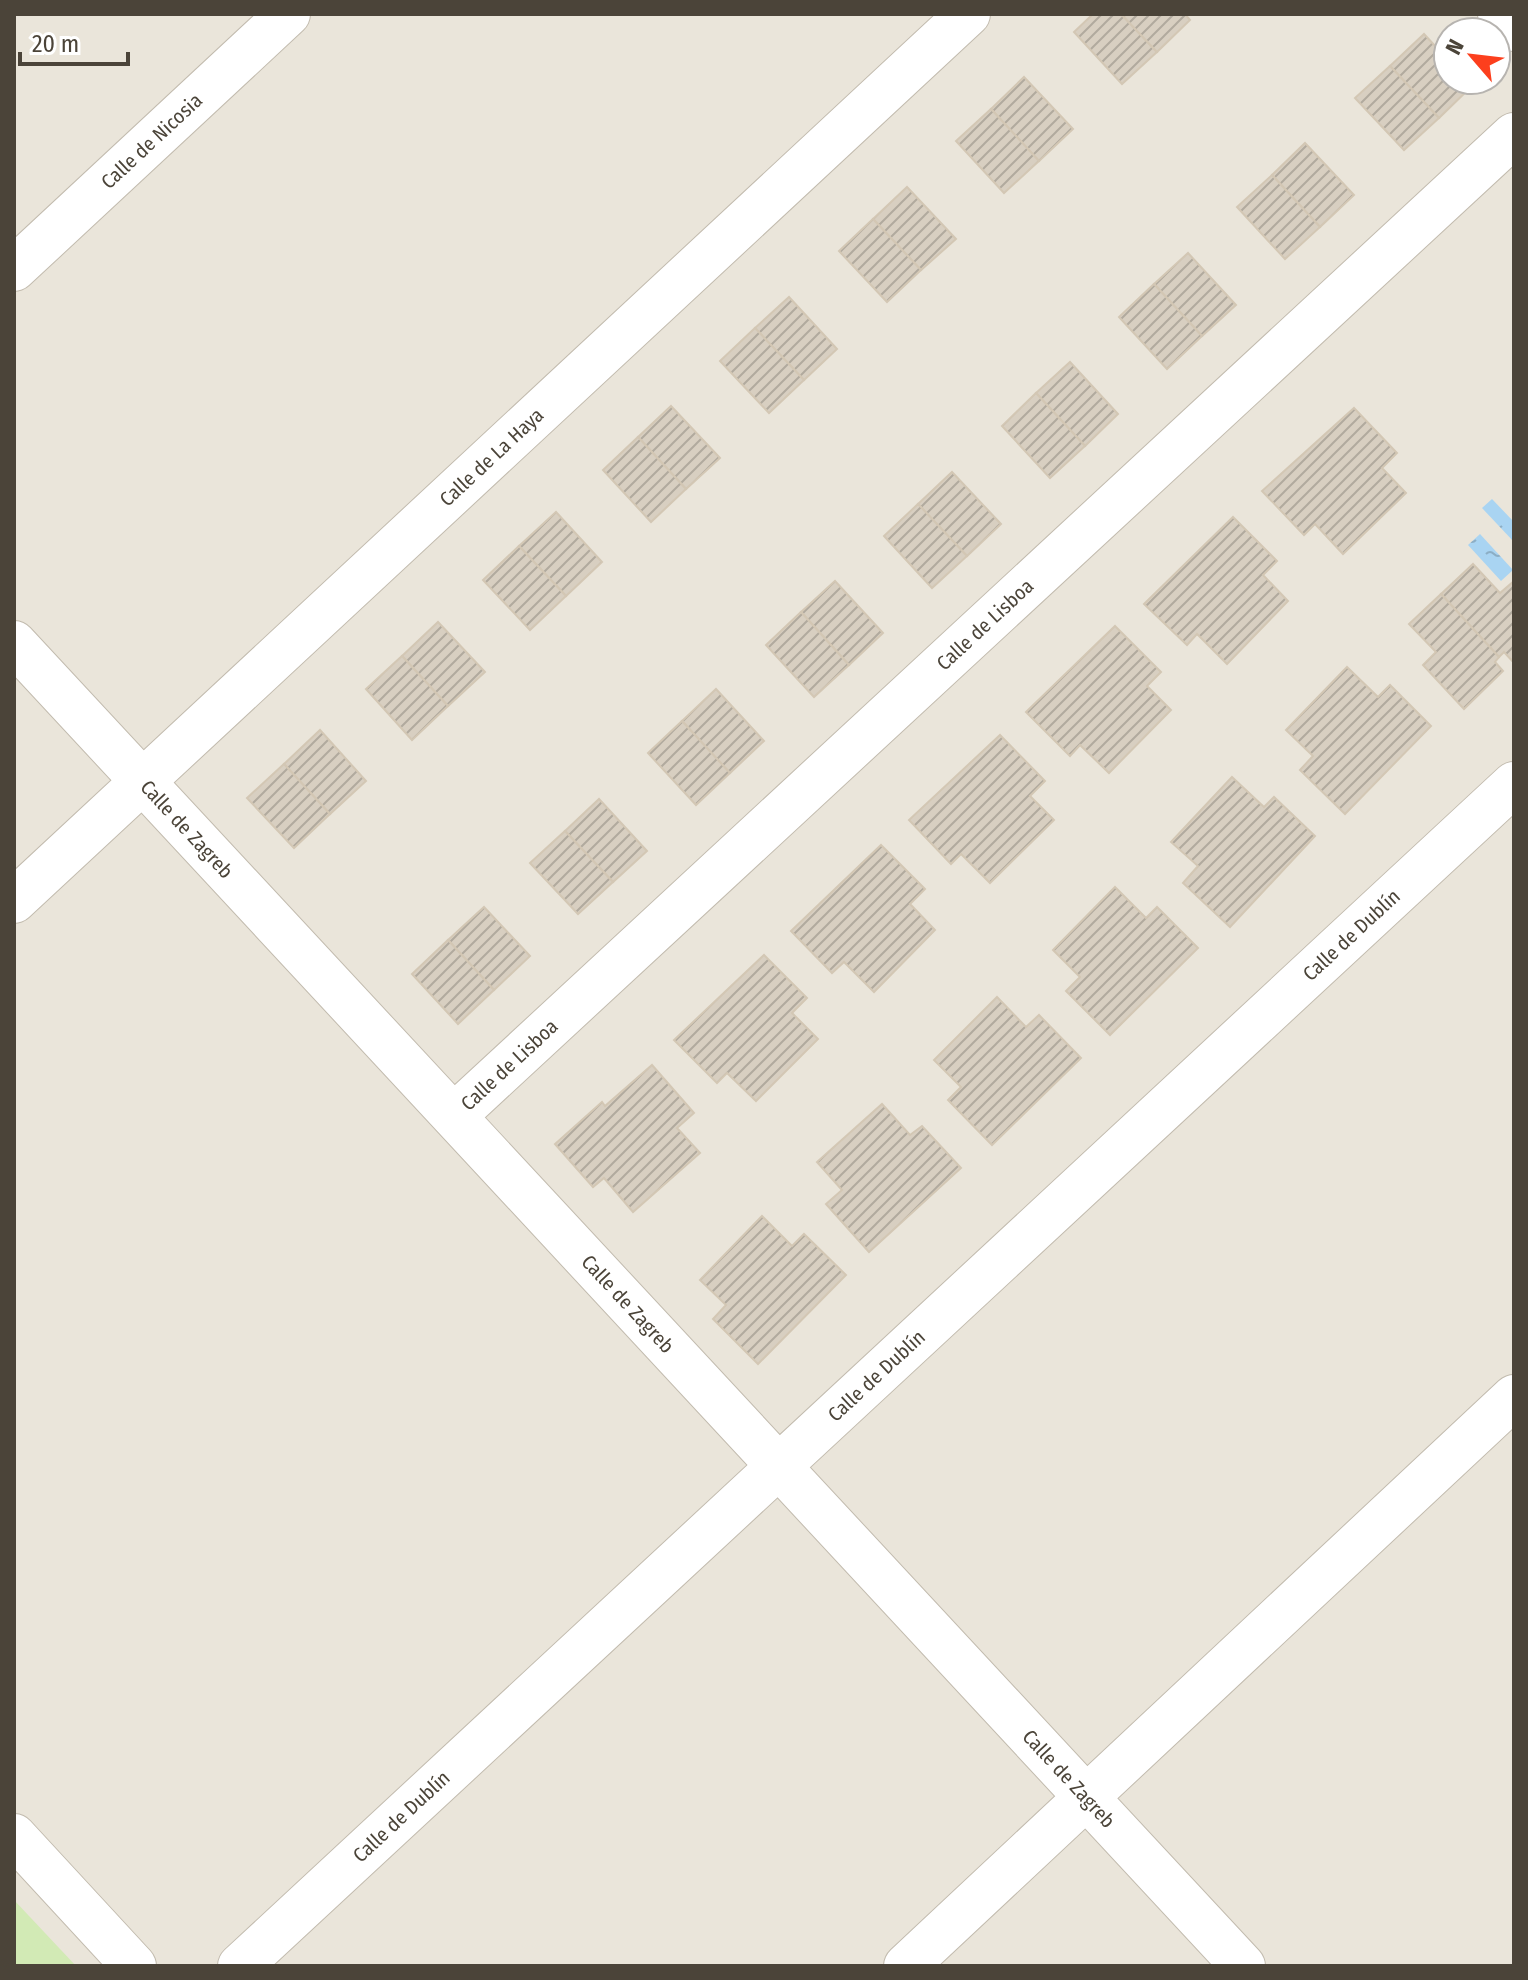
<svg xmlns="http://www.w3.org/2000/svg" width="1528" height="1980" viewBox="0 0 1528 1980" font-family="'Fira Sans Condensed',sans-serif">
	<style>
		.residential { fill: #eae5da; fill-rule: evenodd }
		.green { fill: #d2eab5 }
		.water { fill: url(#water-ripples) }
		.building { fill: url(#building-hatch); stroke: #d3c7b4; stroke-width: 2 }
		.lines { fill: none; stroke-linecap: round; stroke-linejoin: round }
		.minor-casing { stroke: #c2bbae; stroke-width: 46 }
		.minor { stroke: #fff; stroke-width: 44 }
		.labels { text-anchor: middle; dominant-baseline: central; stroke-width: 6; stroke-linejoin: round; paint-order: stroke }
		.street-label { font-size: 20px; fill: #4b4439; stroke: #fff }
	</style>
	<defs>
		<pattern id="water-ripples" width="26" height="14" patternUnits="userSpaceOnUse" patternTransform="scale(2)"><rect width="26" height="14" fill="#a9d4f2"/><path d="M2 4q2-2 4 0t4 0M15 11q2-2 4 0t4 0" fill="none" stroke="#8caec5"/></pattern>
		<pattern id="building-hatch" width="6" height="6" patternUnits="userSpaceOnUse" patternTransform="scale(2)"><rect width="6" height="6" fill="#d8cfc1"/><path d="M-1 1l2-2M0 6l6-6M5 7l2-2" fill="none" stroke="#b1aa9e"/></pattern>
	</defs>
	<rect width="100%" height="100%" fill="#f6f3ec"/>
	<path class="residential" d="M14,14h1500v1952h-1500zM1448,32h48v48h-48z"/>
	<polygon class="green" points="14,1900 76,1966 14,1966"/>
	<g class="water">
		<polygon points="1492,499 1514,522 1514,542 1482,508"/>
		<polygon points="1480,534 1513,570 1501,581 1468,545"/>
	</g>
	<g class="building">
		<polygon points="1093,14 1121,14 1157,52 1122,84 1074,32"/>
		<polygon points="1121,14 1185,14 1190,20 1157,52"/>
		<polygon points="1424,34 1448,60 1448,80 1466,80 1472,86 1439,118 1390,66"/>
		<polygon points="1390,66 1439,118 1404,150 1355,98"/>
		<polygon points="1024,77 1073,129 1039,161 991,109"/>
		<polygon points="991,109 1039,161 1004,193 956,141"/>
		<polygon points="1305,143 1354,195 1320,227 1272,175"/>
		<polygon points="1272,175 1320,227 1285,259 1237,207"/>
		<polygon points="907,187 956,239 921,270 873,219"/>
		<polygon points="873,219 921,270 887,302 839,251"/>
		<polygon points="1188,253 1236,305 1202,336 1154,284"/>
		<polygon points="1154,284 1202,336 1167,369 1119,317"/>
		<polygon points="789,297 837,349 804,380 755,328"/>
		<polygon points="755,328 804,380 769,413 720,361"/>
		<polygon points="1070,362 1118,414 1085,446 1036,393"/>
		<polygon points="1036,393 1085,446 1050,478 1002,426"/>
		<polygon points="671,406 720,458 686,489 638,437"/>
		<polygon points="1354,408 1397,453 1382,468 1406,493 1343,554 1315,524 1304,535 1262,491"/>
		<polygon points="638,437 686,489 651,522 603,470"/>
		<polygon points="952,472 1001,524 967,556 918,504"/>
		<polygon points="918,504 967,556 932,588 884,536"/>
		<polygon points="556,512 602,562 566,596 519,546"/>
		<polygon points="1233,517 1277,561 1263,575 1288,601 1227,664 1197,634 1187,645 1144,604"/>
		<polygon points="519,546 566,596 530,630 483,580"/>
		<polygon points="1473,564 1500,593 1514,581 1514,663 1504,652 1499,657 1441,594"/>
		<polygon points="835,581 883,633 849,665 801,612"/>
		<polygon points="1441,594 1499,657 1495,662 1503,671 1464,709 1423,665 1436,652 1409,624"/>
		<polygon points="801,612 849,665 814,697 766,645"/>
		<polygon points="438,622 485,672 448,706 402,656"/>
		<polygon points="1115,626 1161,672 1147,686 1171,710 1109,773 1080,745 1070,756 1026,712"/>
		<polygon points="402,656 448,706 412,740 366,689"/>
		<polygon points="1347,667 1378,697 1390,685 1431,726 1345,814 1300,770 1313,756 1286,730"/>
		<polygon points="716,689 764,741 730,773 682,721"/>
		<polygon points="682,721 730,773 696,805 648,753"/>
		<polygon points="320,730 366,781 330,814 284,764"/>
		<polygon points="1000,735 1045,781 1030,796 1054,820 990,883 961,854 951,864 909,820"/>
		<polygon points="284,764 330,814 294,848 247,798"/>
		<polygon points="1232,777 1264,807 1274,797 1315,836 1230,927 1183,883 1198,866 1171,842"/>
		<polygon points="599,799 647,851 613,882 565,831"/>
		<polygon points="565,831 613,882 578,914 530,863"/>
		<polygon points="881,845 925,889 910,904 935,930 874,992 844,962 832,973 791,931"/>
		<polygon points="1115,887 1146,918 1157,907 1198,948 1110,1035 1066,991 1080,977 1053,950"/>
		<polygon points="484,907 530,956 494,990 448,940"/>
		<polygon points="448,940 494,990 458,1024 412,974"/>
		<polygon points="764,955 807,998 792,1013 818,1039 756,1101 727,1073 717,1083 674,1040"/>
		<polygon points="997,997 1026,1027 1039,1015 1081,1058 992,1145 948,1100 961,1087 934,1060"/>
		<polygon points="652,1065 694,1113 677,1128 700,1153 633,1212 604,1178 593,1187 555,1144 602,1102 605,1106"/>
		<polygon points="882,1104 910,1135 922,1126 961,1168 869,1252 826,1204 842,1190 817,1162"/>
		<polygon points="762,1216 792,1246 804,1234 846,1275 758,1364 713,1319 726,1305 700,1280"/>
	</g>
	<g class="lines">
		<g class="minor-casing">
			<g id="minor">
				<polyline points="1500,14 1514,29"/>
				<path id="s1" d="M14,269l274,-255"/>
				<path id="s2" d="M14,643l1229,1323"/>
				<path id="s3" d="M14,901l954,-887"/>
				<path id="s4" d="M455,1115l1059,-980"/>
				<polyline points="14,1836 134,1966"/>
				<path id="s5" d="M240,1966l1274,-1182"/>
				<polyline points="906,1966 1514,1397"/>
			</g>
		</g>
		<use href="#minor" class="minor"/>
	</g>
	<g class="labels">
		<g class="street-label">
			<text stroke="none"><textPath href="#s1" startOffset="188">Calle de Nicosia</textPath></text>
			<text stroke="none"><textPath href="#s3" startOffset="652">Calle de La Haya</textPath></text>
			<text stroke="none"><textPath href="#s4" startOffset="722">Calle de Lisboa</textPath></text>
			<text stroke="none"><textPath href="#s2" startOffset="254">Calle de Zagreb</textPath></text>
			<text stroke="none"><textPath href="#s5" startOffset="1516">Calle de Dublín</textPath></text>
			<text stroke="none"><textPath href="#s4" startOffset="74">Calle de Lisboa</textPath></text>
			<text stroke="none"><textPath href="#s2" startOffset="902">Calle de Zagreb</textPath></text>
			<text stroke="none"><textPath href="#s5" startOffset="868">Calle de Dublín</textPath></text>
			<text stroke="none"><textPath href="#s2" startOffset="1550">Calle de Zagreb</textPath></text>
			<text stroke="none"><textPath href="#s5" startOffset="220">Calle de Dublín</textPath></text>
		</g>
	</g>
	<rect width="1528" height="1980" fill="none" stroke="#4b4439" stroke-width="32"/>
	<g transform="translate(1472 56) rotate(298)"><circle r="38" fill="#ffffff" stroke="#b7b4b0" stroke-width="2"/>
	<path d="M0-6L14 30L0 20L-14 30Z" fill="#fc3f1d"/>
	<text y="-12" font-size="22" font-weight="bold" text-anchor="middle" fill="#4b4439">N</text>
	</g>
	<path d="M20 52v12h108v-12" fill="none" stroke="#4b4439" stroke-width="4"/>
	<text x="32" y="52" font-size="24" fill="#4b4439" stroke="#ffffff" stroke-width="6" paint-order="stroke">20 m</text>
</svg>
